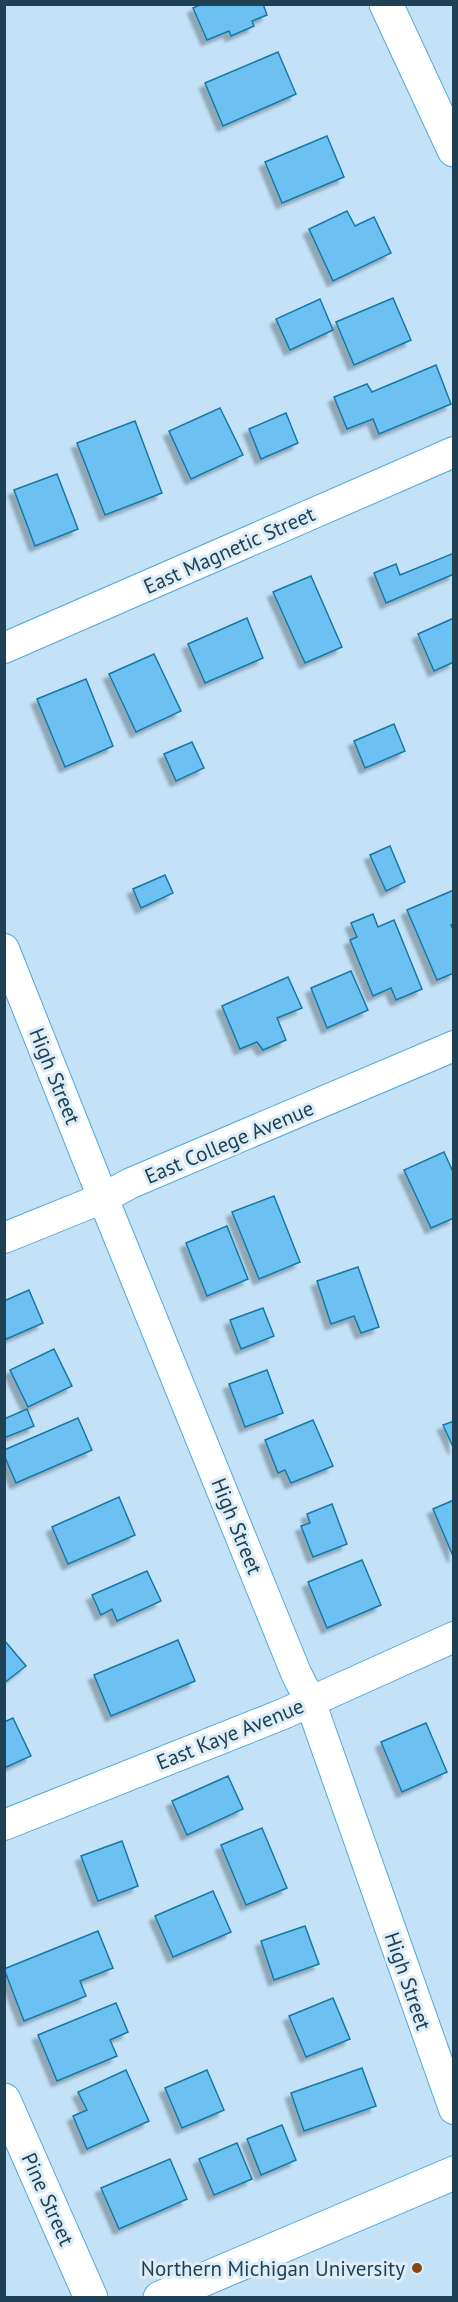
<svg xmlns="http://www.w3.org/2000/svg" width="458" height="2302" viewBox="0 0 458 2302" font-family="'PT Sans',sans-serif">
	<style>
		.building { fill: #6cc1f2; stroke: #1978a5; stroke-width: 1.5; filter: url(#shadow) }
		.lines { fill: none; stroke-linecap: round; stroke-linejoin: round }
		.street-casing { stroke: #54a9d9; stroke-width: 32 }
		.secondary-casing { stroke: #54a9d9; stroke-width: 35 }
		.street { stroke: #fff; stroke-width: 30 }
		.secondary { stroke: #fff; stroke-width: 33 }
		.poi-dot { fill: #88480f; stroke: #ddedf7; stroke-width: 2 }
		.labels { text-anchor: middle; dominant-baseline: central; stroke-width: 6; stroke-linejoin: round; paint-order: stroke }
		.street-label { font-size: 21px; fill: #1e4156; stroke: #ddedf7 }
		.poi-label { font-size: 21px; fill: #1e4156; stroke: #ddedf7; text-anchor: end }
	</style>
	<defs>
		<filter id="shadow"><feDropShadow dx="-5.5" dy="5.5" stdDeviation="1.5" flood-color="#0004"/></filter>
	</defs>
	<rect width="100%" height="100%" fill="#c3e2f7"/>
	<g class="building">
		<polygon points="202,4 263,4 267,15 252,21 254,26 231,36 229,31 207,40 193,8"/>
		<polygon points="278,52 296,94 223,126 205,83"/>
		<polygon points="327,136 344,177 282,203 265,162"/>
		<polygon points="347,211 355,226 374,217 391,253 333,281 309,229"/>
		<polygon points="393,298 411,340 354,365 336,322"/>
		<polygon points="320,299 333,330 290,350 276,319"/>
		<polygon points="436,365 451,404 379,434 373,419 347,429 334,397 367,384 372,392"/>
		<polygon points="220,408 243,455 191,479 169,431"/>
		<polygon points="286,413 298,443 261,459 249,429"/>
		<polygon points="135,421 162,493 105,515 77,443"/>
		<polygon points="57,474 78,529 35,546 14,490"/>
		<polygon points="454,553 454,574 386,603 374,573 396,564 400,575"/>
		<polygon points="311,576 342,647 305,663 273,592"/>
		<polygon points="247,618 263,658 205,683 188,644"/>
		<polygon points="454,618 454,662 434,671 418,634"/>
		<polygon points="154,654 181,711 136,732 109,674"/>
		<polygon points="86,679 113,746 65,767 37,699"/>
		<polygon points="394,724 405,751 365,768 354,741"/>
		<polygon points="192,742 204,768 176,781 164,754"/>
		<polygon points="390,846 405,882 386,891 370,855"/>
		<polygon points="165,875 173,893 141,908 133,889"/>
		<polygon points="454,890 454,924 451,925 454,932 454,973 437,980 407,910"/>
		<polygon points="373,914 378,927 394,920 422,989 396,1000 391,988 373,996 350,940 357,937 351,923"/>
		<polygon points="351,971 368,1010 327,1028 311,988"/>
		<polygon points="288,977 302,1008 277,1018 286,1040 263,1050 257,1042 240,1049 222,1006"/>
		<polygon points="444,1152 454,1174 454,1218 431,1228 404,1170"/>
		<polygon points="274,1196 300,1262 259,1279 232,1212"/>
		<polygon points="227,1226 248,1279 207,1296 186,1243"/>
		<polygon points="358,1267 379,1327 361,1333 354,1316 331,1324 317,1281"/>
		<polygon points="29,1290 43,1323 4,1340 4,1301"/>
		<polygon points="263,1308 274,1336 241,1349 230,1320"/>
		<polygon points="54,1349 72,1386 28,1407 10,1370"/>
		<polygon points="267,1370 283,1413 245,1427 229,1384"/>
		<polygon points="27,1409 34,1426 4,1438 4,1419"/>
		<polygon points="78,1418 92,1450 16,1483 4,1455 4,1450"/>
		<polygon points="313,1420 333,1466 291,1483 285,1470 278,1473 265,1440"/>
		<polygon points="454,1421 454,1449 443,1425"/>
		<polygon points="119,1497 135,1535 68,1564 52,1527"/>
		<polygon points="454,1500 454,1556 453,1556 433,1509"/>
		<polygon points="332,1504 347,1544 313,1557 301,1526 310,1523 307,1514"/>
		<polygon points="362,1560 381,1605 327,1628 308,1582"/>
		<polygon points="147,1571 161,1601 117,1621 112,1609 101,1615 92,1595"/>
		<polygon points="4,1640 26,1666 4,1683"/>
		<polygon points="178,1640 195,1681 111,1716 94,1675"/>
		<polygon points="13,1718 31,1756 4,1768 4,1722"/>
		<polygon points="426,1723 447,1772 402,1792 381,1742"/>
		<polygon points="228,1776 243,1809 187,1835 172,1801"/>
		<polygon points="262,1828 287,1888 246,1905 221,1845"/>
		<polygon points="122,1841 138,1886 98,1901 81,1856"/>
		<polygon points="213,1891 231,1932 173,1957 155,1916"/>
		<polygon points="305,1926 319,1964 274,1980 261,1941"/>
		<polygon points="98,1931 113,1968 80,1981 86,1996 24,2021 4,1969"/>
		<polygon points="333,1998 350,2039 306,2057 289,2016"/>
		<polygon points="116,2003 128,2032 110,2040 117,2056 57,2081 38,2035"/>
		<polygon points="362,2068 376,2106 304,2131 291,2093"/>
		<polygon points="126,2070 149,2121 87,2149 73,2116 87,2110 78,2092"/>
		<polygon points="207,2070 224,2110 182,2128 165,2088"/>
		<polygon points="282,2125 296,2160 261,2175 247,2139"/>
		<polygon points="237,2143 252,2179 214,2195 199,2159"/>
		<polygon points="170,2159 187,2199 119,2229 101,2188"/>
	</g>
	<g class="lines">
		<g class="street-casing">
			<g id="street">
				<polyline points="4,648 454,452"/>
				<polyline points="4,949 103,1198 296,1673 310,1701 454,2109"/>
				<polyline points="4,1238 103,1198 131,1183 454,1046"/>
				<polyline points="4,1825 283,1714 454,1637"/>
			</g>
		</g>
		<g class="secondary-casing">
			<g id="secondary">
				<polyline points="386,4 454,150"/>
				<polyline points="4,2100 91,2298"/>
				<polyline points="160,2298 454,2173"/>
			</g>
		</g>
		<use href="#street" class="street"/>
		<use href="#secondary" class="secondary"/>
	</g>
	<circle class="poi-dot" cx="417" cy="2268" r="6"/>
	<g class="labels">
		<g class="street-label">
			<text transform="translate(229 550) rotate(-24)">East Magnetic Street</text>
			<text transform="translate(55 1076) rotate(68)">High Street</text>
			<text transform="translate(229 1142) rotate(-23)">East College Avenue</text>
			<text transform="translate(237 1526) rotate(68)">High Street</text>
			<text transform="translate(230 1734) rotate(-22)">East Kaye Avenue</text>
			<text transform="translate(408 1981) rotate(71)">High Street</text>
			<text transform="translate(48 2199) rotate(66)">Pine Street</text>
		</g>
		<g class="poi-label">
			<text x="405" y="2268">Northern Michigan University</text>
		</g>
	</g>
	<rect width="458" height="2302" fill="none" stroke="#1e4156" stroke-width="12"/>
</svg>
